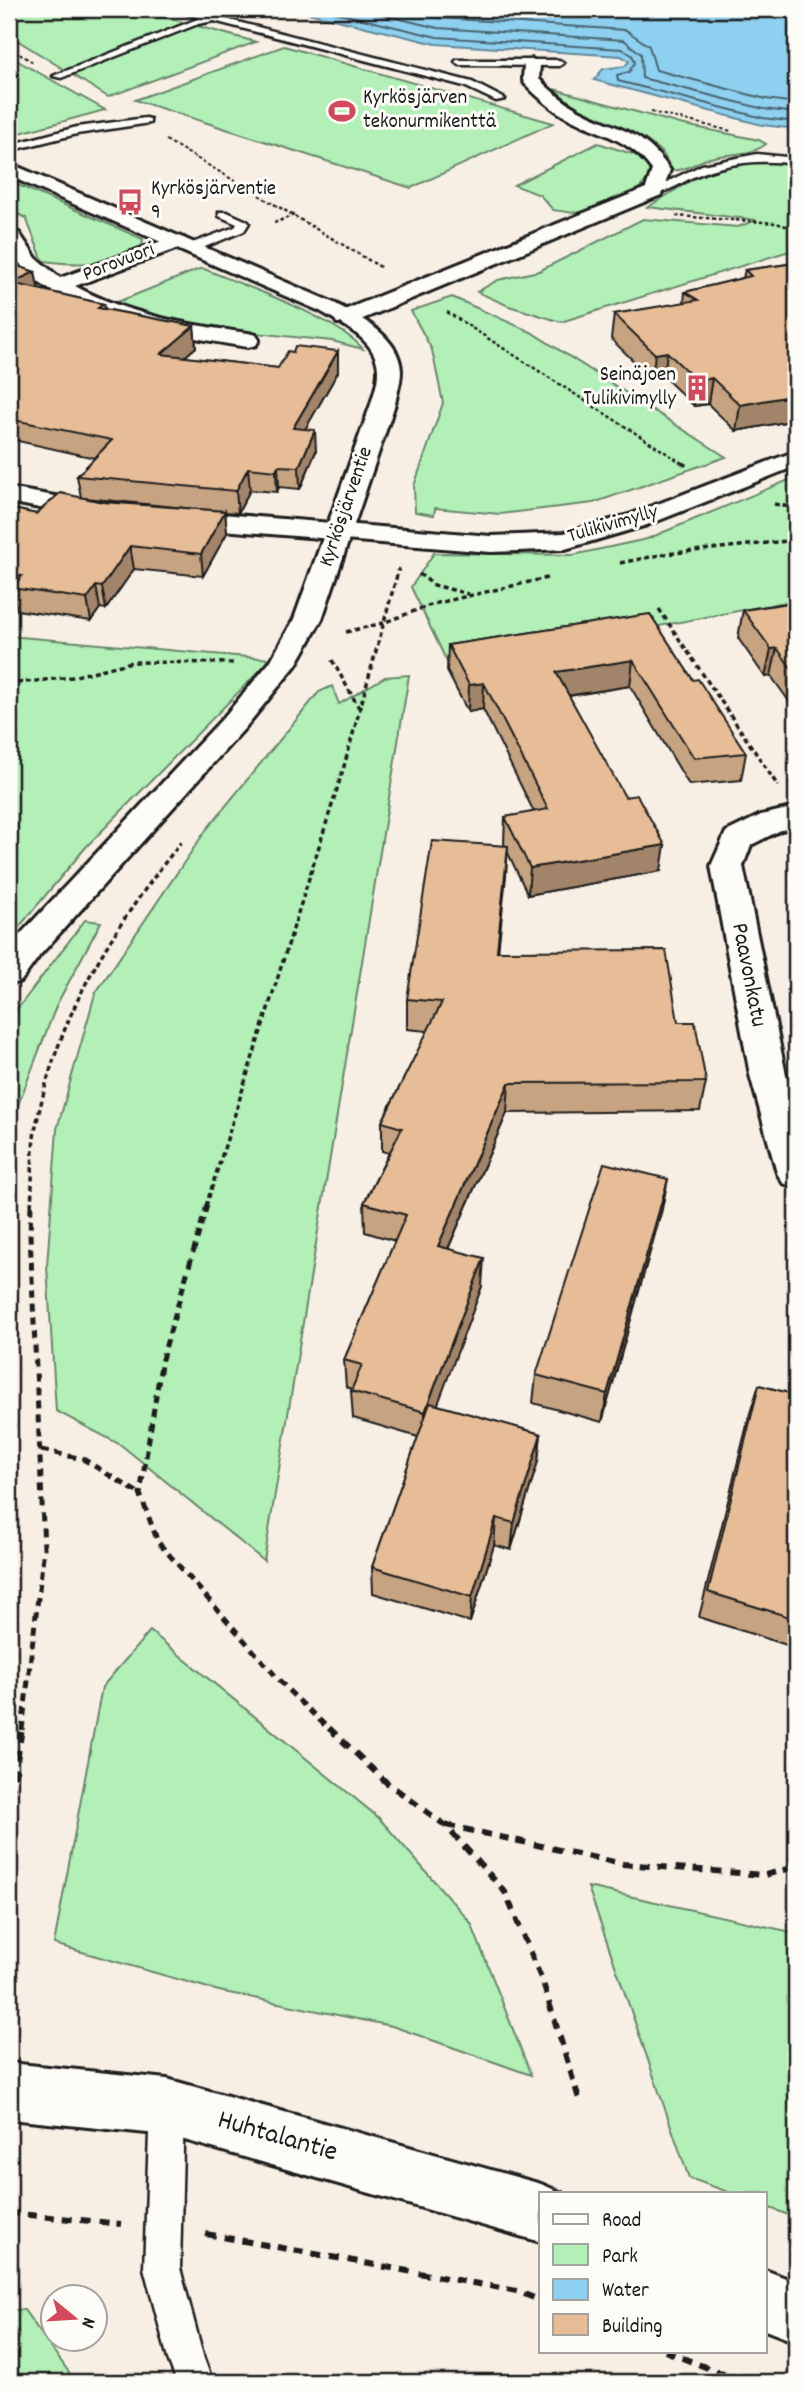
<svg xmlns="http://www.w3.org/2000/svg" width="805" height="2391" viewBox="0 0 805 2391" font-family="Dekko,sans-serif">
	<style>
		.green { fill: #b2f0b8; stroke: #67866a; stroke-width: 2 }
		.water { fill: #8ed0ef; stroke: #60889b; stroke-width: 2 }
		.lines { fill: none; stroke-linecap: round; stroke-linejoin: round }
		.shore { stroke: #4a6470; stroke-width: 2 }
		.service-casing { stroke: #1c1c1c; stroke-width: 5 }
		.minor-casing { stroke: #1c1c1c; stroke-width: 6 }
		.tertiary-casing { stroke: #1c1c1c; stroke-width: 6 }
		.secondary-casing { stroke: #1c1c1c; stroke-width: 6 }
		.path-far4 { stroke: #1c1c1c; stroke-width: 2; stroke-dasharray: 3.5 2.5; stroke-linecap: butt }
		.path-far3 { stroke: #1c1c1c; stroke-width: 2.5; stroke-dasharray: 3.5 2.5; stroke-linecap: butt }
		.path-far2 { stroke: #1c1c1c; stroke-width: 3.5; stroke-dasharray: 5 3.5; stroke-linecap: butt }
		.path-far1 { stroke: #1c1c1c; stroke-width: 5; stroke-dasharray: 8 6; stroke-linecap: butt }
		.path { stroke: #1c1c1c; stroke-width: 6; stroke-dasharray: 10 8; stroke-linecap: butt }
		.service { fill: #fdfcf7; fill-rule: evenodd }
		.minor { fill: #fdfcf7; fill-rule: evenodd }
		.tertiary { fill: #fdfcf7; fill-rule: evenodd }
		.secondary { fill: #fdfcf7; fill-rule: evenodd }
		.wall { fill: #c6a381; stroke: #1c1c1c; stroke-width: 2; fill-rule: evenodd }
		.shaded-wall { fill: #a18469; stroke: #1c1c1c; stroke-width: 2 }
		.building { fill: #e6bd96; stroke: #1c1c1c; stroke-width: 2 }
		.labels { text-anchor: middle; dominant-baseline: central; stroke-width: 6; stroke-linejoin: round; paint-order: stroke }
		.far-poi-label { font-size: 21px; fill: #1c1c1c; stroke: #fdfcf7; text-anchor: start }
		.far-street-label { font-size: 21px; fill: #1c1c1c; stroke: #fdfcf7 }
		.street-label { font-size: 24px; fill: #1c1c1c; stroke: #fdfcf7 }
		.near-street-label { font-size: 28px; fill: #1c1c1c; stroke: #fdfcf7 }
	</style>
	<rect width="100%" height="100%" fill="#f8efe4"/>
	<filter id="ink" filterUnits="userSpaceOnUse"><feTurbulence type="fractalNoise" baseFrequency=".0143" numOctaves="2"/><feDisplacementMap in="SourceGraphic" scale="14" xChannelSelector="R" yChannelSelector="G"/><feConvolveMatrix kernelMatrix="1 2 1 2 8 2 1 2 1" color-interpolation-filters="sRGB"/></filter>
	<g filter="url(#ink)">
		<g class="green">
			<polygon points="9,9 135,9 256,42 108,97 9,35"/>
			<polygon points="284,46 553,123 411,188 135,100"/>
			<polygon points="9,56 105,110 9,136"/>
			<path d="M554,89l126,35 79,16 7,4c-14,12 -39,9 -56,14 -13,3 -25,14 -38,12l-10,-18 -18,-13 -59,-25z"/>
			<path d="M598,143l50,16c13,31 -44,50 -67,53 -9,2 -19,-1 -28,-2l-13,-15 -26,-10z"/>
			<polygon points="772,162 796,167 796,249 561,322 509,306 477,292 498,280 539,271 643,219 738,227 756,220 648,207 695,178 729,163"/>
			<path d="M9,181l134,58 -1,9c-37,17 -59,18 -99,13l-17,-43 -17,-8z"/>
			<path d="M202,268c40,17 136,50 161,81l-31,-8 -143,-15 -74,-23z"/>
			<polygon points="452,297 531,332 726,457 593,503 500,514 435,508 434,515 415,512 414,486 443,403 432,350 411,311"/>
			<polygon points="796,477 796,600 449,666 411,587 434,553 573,555 647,539"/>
			<polygon points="9,636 271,659 86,847 9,939"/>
			<polygon points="409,675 264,1561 121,1445 56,1411 47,1266 57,1129 95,994 206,830 319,692 332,686 339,704 385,677"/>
			<polygon points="85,920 101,922 57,1004 15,1113 9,1184 9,1020"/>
			<polygon points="150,1631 379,1818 471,1923 531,2075 392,2026 219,1991 54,1944 102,1687"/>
			<polygon points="588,1887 796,1933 796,2218 765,2206 765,2193 731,2193 689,2178"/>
			<polygon points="9,2310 24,2310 76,2382 9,2382"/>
		</g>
		<polygon class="water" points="292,9 796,9 796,129 762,125 594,80 603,69 625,66 629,61 621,56 436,44"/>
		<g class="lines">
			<g class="shore">
				<polyline points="321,9 437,37 622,49 632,55 635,62 629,72 617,75 618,81 763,118 796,122"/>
				<polyline points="358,9 438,28 624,40 641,54 642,78 764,109 796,113"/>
				<polyline points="402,9 440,18 626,30 649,46 656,70 766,99 796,103"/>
			</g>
			<g class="service-casing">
				<g id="service">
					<polygon points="172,9 187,9 472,82 505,99 496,101 464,86 214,21 198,24 61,78 53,76 200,18"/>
					<polygon points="457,60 559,60 564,63 559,66 460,65 455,62"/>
					<polygon points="146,118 150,119 150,123 77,134 9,151 9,145 77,127"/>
					<path d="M757,154l39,4v6c-37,-5 -68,-2 -103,13 -11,5 -34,22 -45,14l54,-26z"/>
					<polygon points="219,212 227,212 247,221 249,223 244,231 195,251 187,251 187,245 235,227 237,224 219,216"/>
					<polygon points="167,2090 179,2095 184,2107 180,2268 204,2359 213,2382 177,2382 168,2359 144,2268 150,2107 155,2095"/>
				</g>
			</g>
			<g class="minor-casing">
				<g id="minor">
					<path d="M532,59l8,5 -1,15c12,12 25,23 40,31 40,21 63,19 91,60l-9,25 -308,128h-16l-3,-5 3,-5 309,-125 6,-18c-21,-31 -53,-36 -84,-52 -16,-8 -30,-21 -43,-34l-2,-4 1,-16z"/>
					<path d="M12,231l7,2 17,25 24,20 110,-40h14l3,4 -3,4 -109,40c53,29 114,39 173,47l8,2 3,5 -3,5 -8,2c-59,-9 -239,-37 -239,-115z"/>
					<polygon points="796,451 796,466 647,525 565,549 491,552 174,526 165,523 161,518 165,513 174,510 491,536 564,533 629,515"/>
					<polygon points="9,488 100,504 109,507 113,512 109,517 100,520 9,502"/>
					<polygon points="796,807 796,827 781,830 751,845 743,866 786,1075 796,1109 796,1188 783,1183 777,1173 750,1075 711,866 726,832 761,815"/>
				</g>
			</g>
			<g class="tertiary-casing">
				<path id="tertiary" d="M9,163l325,140c26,14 66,34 67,68 0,11 -4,22 -6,33l-73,215 -26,46 -52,64 -204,226 -19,26 -12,4v-36l7,-10 208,-222 46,-55 24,-43 77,-215c3,-11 7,-21 7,-32 1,-31 -36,-48 -58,-61l-311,-135z"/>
			</g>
			<g class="secondary-casing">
				<g id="secondary">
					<polygon points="9,2063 167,2079 541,2184 562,2193 541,2193 541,2242 167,2135 9,2119"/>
					<polygon points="765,2270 796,2282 796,2342 765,2330"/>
				</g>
			</g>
			<g class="path-far4">
				<polyline points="9,48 35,63"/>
				<polyline points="651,112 731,131"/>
				<polyline points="166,140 277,206"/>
			</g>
			<g class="path-far3">
				<polyline points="274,204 382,268"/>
				<polyline points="676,216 776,223 796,229"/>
				<polyline points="274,223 294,215"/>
				<polyline points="447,312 685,465"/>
			</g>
			<g class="path-far2">
				<polyline points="682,463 687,466"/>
				<polyline points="774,504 796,508"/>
				<polyline points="620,563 665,554 796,540"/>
				<polyline points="419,574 434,585 468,594"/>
				<polyline points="659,609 778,786"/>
				<polyline points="346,632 383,623 433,604 547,578"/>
				<polyline points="332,660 359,708"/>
				<polyline points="9,684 72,677 132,662 235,663"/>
				<path d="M31,1206c2,-24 0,-51 4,-75 23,-118 73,-196 146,-289"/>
				<polyline points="206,1206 343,770 399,568"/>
			</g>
			<g class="path-far1">
				<polyline points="207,1205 162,1359 140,1494 158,1542 288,1690 330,1730"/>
				<polyline points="41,1450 83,1459 140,1494"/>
				<polyline points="22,1730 44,1548 30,1234 31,1205"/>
			</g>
			<g class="path">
				<polyline points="329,1728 386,1782 445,1825 505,1892 543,1983 580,2102"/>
				<polyline points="9,1813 22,1728"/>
				<polyline points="446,1825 623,1864 765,1875 796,1867"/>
				<polyline points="9,2213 121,2224"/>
				<polyline points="206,2234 517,2291 541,2301"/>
				<polyline points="665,2351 743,2382"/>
			</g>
			<use href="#service" class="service"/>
			<use href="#minor" class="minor"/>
			<use href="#tertiary" class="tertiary"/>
			<use href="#secondary" class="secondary"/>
		</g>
		<g class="wall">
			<path d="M9,263l26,9 3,17 66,15 1,5 89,17 2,21 -12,10 94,11 60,-17v21l-33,57 11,22 -16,38 -21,-2 -2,5 -27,-2 -12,23 -13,-1 2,21 -24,43 -69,-7 -28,40 -6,-1 -9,13 -74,-11 -3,-13 -5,-1v-88l27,6 45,-17 -4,-21 18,-18 -86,-19zM85,498l120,12 -102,-8z"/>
			<polygon points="796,263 796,420 736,431 708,404 694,406 664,377 652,379 611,339 614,314 684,303 685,292 743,278 745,270"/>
			<polygon points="796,602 796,711 771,676 765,677 738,638 743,610"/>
			<polygon points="650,614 693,680 746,753 741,780 689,785 630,686 569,696 661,871 528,895 507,851 498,951 678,1022 706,1082 700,1111 507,1113 448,1249 482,1286 437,1405 541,1434 538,1461 511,1550 494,1545 470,1622 373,1593 372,1567 418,1437 353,1418 351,1391 352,1389 346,1387 344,1360 395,1241 365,1232 364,1203 389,1153 382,1151 382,1122 428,1031 407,1029 407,999 505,846 504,843 505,817 534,812 483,709 468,712 447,671 448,645"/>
			<polygon points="662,1209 602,1422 533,1403 536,1375"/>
			<polygon points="759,1385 796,1395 796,1648 699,1617 750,1413"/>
		</g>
		<g class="shaded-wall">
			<polygon points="35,272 39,292 11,283"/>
			<polygon points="194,326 196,347 164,375 161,354"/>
			<polygon points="338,351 338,372 294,449 293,428"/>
			<polygon points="667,352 664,377 652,379 655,354"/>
			<polygon points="712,378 708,404 694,406 697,381"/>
			<polygon points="796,395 796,420 736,431 740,405"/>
			<polygon points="315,430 316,451 300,489 299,467"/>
			<polygon points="278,466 279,487 277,492 276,471"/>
			<polygon points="248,468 250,490 238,513 236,491"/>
			<polygon points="225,511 227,533 203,576 201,554"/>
			<polygon points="130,546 134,569 106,609 102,587"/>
			<polygon points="96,586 100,608 91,621 87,599"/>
			<polygon points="777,648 771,676 765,677 771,649"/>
			<polygon points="633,660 630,686 554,698 556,672"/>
			<polygon points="484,683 483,709 468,712 469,685"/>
			<polygon points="665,845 661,871 528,895 530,868"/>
			<polygon points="508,846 506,876 495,981 497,951"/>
			<polygon points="509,1083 507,1113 437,1274 438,1246"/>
			<polygon points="668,1179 662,1209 602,1422 607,1394"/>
			<polygon points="484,1258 482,1286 425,1439 425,1412"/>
			<polygon points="541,1434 538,1461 511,1550 514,1523"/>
			<polygon points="496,1518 494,1545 470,1622 472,1597"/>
		</g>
		<g class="building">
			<polygon points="9,263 35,272 11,283 104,304 98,308 194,326 161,354 278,368 288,351 293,352 295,346 338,351 293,428 315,430 299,467 278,466 276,471 248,468 236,491 77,476 112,440 9,419"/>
			<polygon points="796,263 796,395 740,405 712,378 697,381 667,352 655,354 614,314 698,300 685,292 751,276 745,270"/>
			<polygon points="60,493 103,502 225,511 201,554 130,546 102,587 96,586 87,599 12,588 22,576 9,574 9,508 36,514"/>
			<polygon points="796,602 796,675 777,648 771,649 743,610"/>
			<polygon points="650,614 693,680 698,679 746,753 694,758 633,660 556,672 625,797 637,795 665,845 530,868 505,817 548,809 484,683 469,685 448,645"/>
			<polygon points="432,841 508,846 497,951 666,950 678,1022 695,1022 706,1082 509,1083 438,1246 484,1258 425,1412 351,1391 362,1365 344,1360 406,1215 364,1203 402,1128 382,1122 442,1002 407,999"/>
			<polygon points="604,1163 668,1179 607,1394 536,1375"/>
			<polygon points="759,1385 796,1395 796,1619 708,1592"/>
			<polygon points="430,1403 541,1434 514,1523 496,1518 472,1597 372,1567"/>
		</g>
	</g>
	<defs>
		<g id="stadium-bare" transform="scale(2.1)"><path d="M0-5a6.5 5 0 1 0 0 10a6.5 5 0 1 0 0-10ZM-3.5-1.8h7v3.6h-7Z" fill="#d1495b" stroke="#fdfcf7" stroke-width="2.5" paint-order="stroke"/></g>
		<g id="bus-bare" transform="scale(2.1)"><path d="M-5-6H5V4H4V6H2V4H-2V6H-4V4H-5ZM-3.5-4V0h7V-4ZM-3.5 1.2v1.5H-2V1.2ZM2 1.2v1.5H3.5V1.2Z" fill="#d1495b" stroke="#fdfcf7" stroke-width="2.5" paint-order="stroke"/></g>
		<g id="building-bare" transform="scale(2.1)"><path d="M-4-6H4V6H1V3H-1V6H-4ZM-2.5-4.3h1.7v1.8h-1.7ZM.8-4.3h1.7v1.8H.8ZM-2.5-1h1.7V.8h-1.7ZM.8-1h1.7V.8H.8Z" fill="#d1495b" stroke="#fdfcf7" stroke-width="2.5" paint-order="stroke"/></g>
	</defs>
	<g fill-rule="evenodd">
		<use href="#stadium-bare" x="342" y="111"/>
		<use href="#bus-bare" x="130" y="202"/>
		<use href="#building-bare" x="697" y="388"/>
	</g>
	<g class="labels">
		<g class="far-poi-label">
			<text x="363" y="99">Kyrkösjärven<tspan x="363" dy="24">tekonurmikenttä</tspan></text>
			<text x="151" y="190">Kyrkösjärventie<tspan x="151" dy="24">9</tspan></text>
			<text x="676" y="376" text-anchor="end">Seinäjoen<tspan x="676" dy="24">Tulikivimylly</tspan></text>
		</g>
		<g class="far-street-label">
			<text transform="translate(119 263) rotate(-21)">Porovuori</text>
			<text transform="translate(347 507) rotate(-71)">Kyrkösjärventie</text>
			<text transform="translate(613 525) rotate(-16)">Tulikivimylly</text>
		</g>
		<g class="street-label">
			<text transform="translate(748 975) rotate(79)">Paavonkatu</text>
		</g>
		<g class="near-street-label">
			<text transform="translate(277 2138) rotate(16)">Huhtalantie</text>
		</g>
	</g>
	<rect width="805" height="2391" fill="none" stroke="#fdfcf7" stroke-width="35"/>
	<rect x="18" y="18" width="770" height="2356" fill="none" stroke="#1c1c1c" stroke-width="2.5" filter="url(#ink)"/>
	<rect x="539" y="2192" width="228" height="161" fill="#fdfcf7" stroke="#a3a29f" stroke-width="2"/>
	<rect x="553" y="2214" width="35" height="10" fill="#fdfcf7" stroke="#a3a29f" stroke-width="2"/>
	<text x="602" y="2226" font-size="21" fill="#1c1c1c">Road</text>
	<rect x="553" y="2244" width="35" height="21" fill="#b2f0b8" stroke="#a3a29f" stroke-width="2"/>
	<text x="602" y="2262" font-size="21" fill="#1c1c1c">Park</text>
	<rect x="553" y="2279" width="35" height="21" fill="#8ed0ef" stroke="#a3a29f" stroke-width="2"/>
	<text x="602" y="2296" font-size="21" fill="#1c1c1c">Water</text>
	<rect x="553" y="2314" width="35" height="21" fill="#e6bd96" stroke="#a3a29f" stroke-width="2"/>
	<text x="602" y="2332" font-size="21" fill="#1c1c1c">Building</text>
	<g transform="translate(74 2318) rotate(108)"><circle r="33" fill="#fdfcf7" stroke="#a3a29f" stroke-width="2"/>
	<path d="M0-5L12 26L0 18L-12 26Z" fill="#d1495b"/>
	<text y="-10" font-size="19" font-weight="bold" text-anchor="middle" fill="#1c1c1c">N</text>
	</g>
</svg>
